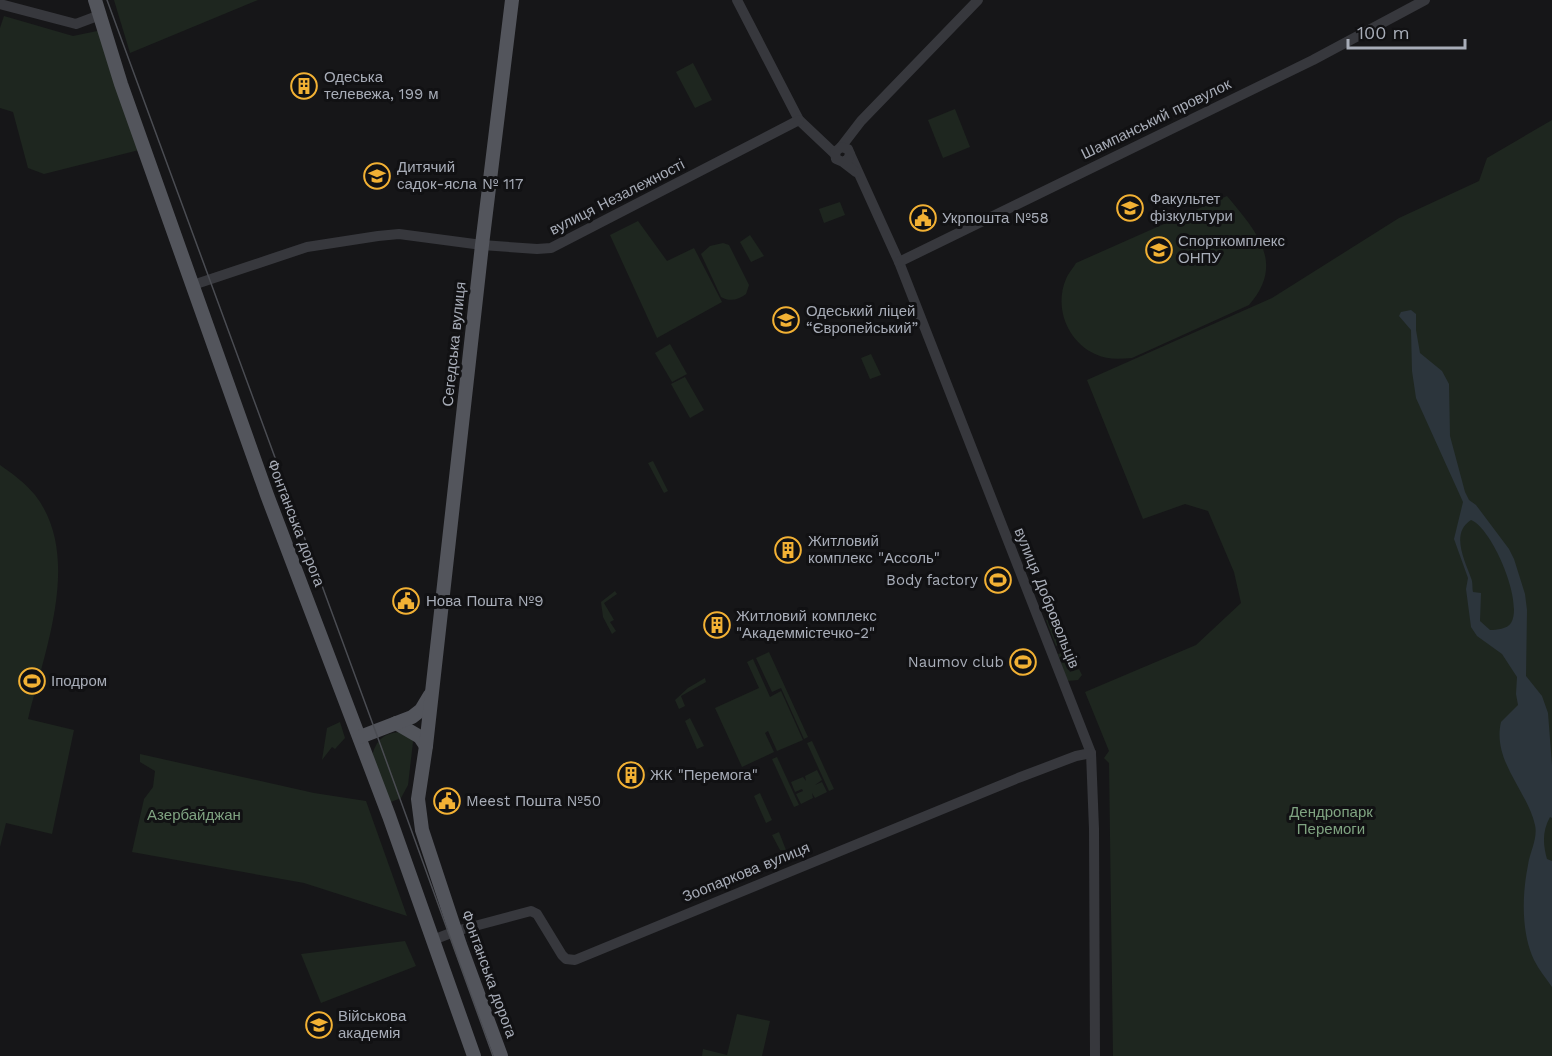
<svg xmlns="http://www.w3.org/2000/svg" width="1552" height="1056" viewBox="0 0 1552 1056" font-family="'Work Sans',sans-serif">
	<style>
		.green { fill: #1e261f }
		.water { fill: #2c353c; fill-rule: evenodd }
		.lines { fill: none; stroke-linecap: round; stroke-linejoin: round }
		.minor { stroke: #37383d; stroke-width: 10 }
		.major { stroke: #53555c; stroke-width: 14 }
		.tram { stroke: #4a4c52; stroke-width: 1.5 }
		.labels { text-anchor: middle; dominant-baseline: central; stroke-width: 6; stroke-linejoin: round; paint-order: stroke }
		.poi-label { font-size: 15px; fill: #a8adb8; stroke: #111113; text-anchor: start }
		.street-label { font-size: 15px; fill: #a8adb8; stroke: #111113 }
		.park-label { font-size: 15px; fill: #7fa381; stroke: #111113 }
	</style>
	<rect width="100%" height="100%" fill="#161618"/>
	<g class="green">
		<polygon points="114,0 258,0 130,53"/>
		<polygon points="4,16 73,36 102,30 143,149 44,174 28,168 13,112 0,108 0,28"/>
		<polygon points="693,63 712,100 695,108 676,72"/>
		<polygon points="955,109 970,147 943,158 928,120"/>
		<polygon points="1552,120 1552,1056 1113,1056 1109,763 1104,758 1109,751 1085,692 1196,645 1241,603 1234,572 1208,511 1185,504 1143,519 1087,380 1272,298 1399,218 1479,181 1487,158"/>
		<path d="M1227,196c29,35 59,67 22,109l-117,53c-13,1 -25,2 -37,-4 -28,-13 -41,-47 -29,-75 2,-5 7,-11 10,-16z"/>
		<polygon points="840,202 845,215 824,223 819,209"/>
		<polygon points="638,221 667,261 694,248 722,302 657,338 610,235"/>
		<polygon points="750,235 764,256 751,262 740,242"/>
		<path d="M723,243l6,2 20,40 -3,9c-8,6 -16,8 -25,3l-20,-43 9,-8z"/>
		<polygon points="670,344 687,374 672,382 655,353"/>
		<polygon points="871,354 881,375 870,379 861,358"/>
		<polygon points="685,377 704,410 690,418 671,384"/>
		<polygon points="653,461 668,491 664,493 648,463"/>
		<path d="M0,465c13,9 25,18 35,30 48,62 9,157 -7,224l46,11 -22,104 -46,-11 -6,24z"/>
		<polygon points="615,591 617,594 604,603 614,620 610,622 616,631 612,634 603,617 601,602"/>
		<polygon points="1059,615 1065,632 1057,635 1061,644 1056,646 1046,620"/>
		<polygon points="769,652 808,737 804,739 781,688 772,692 756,658"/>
		<polygon points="1062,653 1070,672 1079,669 1082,675 1078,680 1067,681 1058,654"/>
		<polygon points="753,659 770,697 781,691 803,740 777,751 768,731 765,733 774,752 742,767 715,708 759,688 747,662"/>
		<polygon points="705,678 706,682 681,696 685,706 679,709 675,700 688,688"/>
		<polygon points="690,718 704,746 697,749 685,721"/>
		<polygon points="340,722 345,738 335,749 332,747 322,760 327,728"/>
		<path d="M400,732l12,7 1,3 -5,43 -7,13 -10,4 -3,-1 -16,-45c4,-16 12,-23 28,-24z"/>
		<polygon points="812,741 834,789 829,791 807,743"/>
		<polygon points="140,754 314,793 366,801 407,916 304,883 132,852 144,799 153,787 155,771 140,762"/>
		<polygon points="777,757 799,805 794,807 772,759"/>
		<polygon points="817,770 822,780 815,785 822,782 827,792 815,798 812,793 813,798 801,804 796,794 803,791 802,789 795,792 791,782 803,777 806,781 805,776"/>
		<polygon points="760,793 772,820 766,823 754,796"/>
		<polygon points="779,832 786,850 780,850 772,835"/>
		<polygon points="405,941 416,966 321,1003 301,954"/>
		<polygon points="737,1014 770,1021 762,1056 702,1056 703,1049 727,1055"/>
	</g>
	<path class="water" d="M1411,310l5,4v16l4,23 22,18 7,13 1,52 15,56 4,8 7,5 33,44 5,10 11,35 2,16 -1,66 16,20 6,17 4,52v53l-2,-1c-8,14 -7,28 -3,42l5,2v126c-6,-9 -13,-17 -18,-27 -13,-28 -12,-65 -6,-95 2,-13 10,-27 7,-40 -8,-35 -43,-64 -34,-103l17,-17 -2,-11 1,-17 -15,-23 -25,-18 -6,-9 -5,-38 2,-11 -14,-39 9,-37 -47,-104 -4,-27 -1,-41 -12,-14 2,-4zM1471,520c21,8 53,82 40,103 -4,6 -14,7 -21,7l-10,-9 1,-28 -8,-1c-1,-5 0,-10 -2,-14 -6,-17 -21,-45 0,-58z"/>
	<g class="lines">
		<g class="minor">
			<polyline points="737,0 799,120 835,154"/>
			<polyline points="0,4 76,24 100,15"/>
			<polyline points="841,147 861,121 978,0"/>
			<polyline points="850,154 899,262 1091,753 1094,829 1095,1056"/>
			<polyline points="843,162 848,159 850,154 848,149 841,147 835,152 836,159 843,162 856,172"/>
			<polyline points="899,262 1313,60 1425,0"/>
			<polyline points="193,285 307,247 378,236 399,234 482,245 537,249 551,248 799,120"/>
			<polyline points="433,940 456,931 531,911 537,914 562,955 566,959 575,960 1018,778 1076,756 1091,753"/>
		</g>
		<g class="major">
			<polyline points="95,0 121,84 267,495 389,816 474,1056"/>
			<polyline points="396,723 420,737 426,746"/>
			<polyline points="360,737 412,717 421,710 430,695"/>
			<polyline points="501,1056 460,945 422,830 418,799 426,746 482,245 512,0"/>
		</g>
		<path class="tram" d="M107,0c128,352 260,703 386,1056"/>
	</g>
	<defs>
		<g id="building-ring" transform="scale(1.35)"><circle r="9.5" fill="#111113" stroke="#f2b134" stroke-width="1.5"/><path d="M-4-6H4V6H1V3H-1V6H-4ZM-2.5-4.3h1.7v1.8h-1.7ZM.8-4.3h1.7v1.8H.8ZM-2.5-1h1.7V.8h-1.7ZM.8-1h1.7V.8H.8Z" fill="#f2b134"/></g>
		<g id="school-ring" transform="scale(1.35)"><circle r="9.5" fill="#111113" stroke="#f2b134" stroke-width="1.5"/><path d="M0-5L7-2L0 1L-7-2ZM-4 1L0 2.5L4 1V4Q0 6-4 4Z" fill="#f2b134"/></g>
		<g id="university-ring" transform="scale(1.35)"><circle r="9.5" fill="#111113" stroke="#f2b134" stroke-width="1.5"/><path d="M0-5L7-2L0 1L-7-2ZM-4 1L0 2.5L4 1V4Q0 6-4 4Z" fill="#f2b134"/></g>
		<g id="civic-ring" transform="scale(1.35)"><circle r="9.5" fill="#111113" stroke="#f2b134" stroke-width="1.5"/><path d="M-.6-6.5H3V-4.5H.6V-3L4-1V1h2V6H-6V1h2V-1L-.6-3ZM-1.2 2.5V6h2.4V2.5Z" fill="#f2b134"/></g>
		<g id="stadium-ring" transform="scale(1.35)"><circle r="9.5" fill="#111113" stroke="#f2b134" stroke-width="1.5"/><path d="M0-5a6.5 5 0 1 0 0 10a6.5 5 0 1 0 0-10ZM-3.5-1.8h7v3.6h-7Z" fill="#f2b134"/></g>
	</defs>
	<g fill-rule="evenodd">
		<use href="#building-ring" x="304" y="86"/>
		<use href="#school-ring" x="377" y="176"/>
		<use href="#university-ring" x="1130" y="208"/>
		<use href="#civic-ring" x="923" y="218"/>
		<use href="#university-ring" x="1159" y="250"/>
		<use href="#school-ring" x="786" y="320"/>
		<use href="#building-ring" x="788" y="550"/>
		<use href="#stadium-ring" x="998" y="580"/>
		<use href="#civic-ring" x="406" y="601"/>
		<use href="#building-ring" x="717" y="625"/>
		<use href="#stadium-ring" x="1023" y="662"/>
		<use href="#stadium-ring" x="32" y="681"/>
		<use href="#building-ring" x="631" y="775"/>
		<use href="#civic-ring" x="447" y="801"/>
		<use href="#university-ring" x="319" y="1025"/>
	</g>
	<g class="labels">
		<g class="poi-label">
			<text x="324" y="77">Одеська<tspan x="324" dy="17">телевежа, 199 м</tspan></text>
			<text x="397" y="167">Дитячий<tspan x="397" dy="17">садок-ясла № 117</tspan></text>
			<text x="1150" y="199">Факультет<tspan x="1150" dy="17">фізкультури</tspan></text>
			<text x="942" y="218">Укрпошта №58</text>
			<text x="1178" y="241">Спорткомплекс<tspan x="1178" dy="17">ОНПУ</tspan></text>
			<text x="806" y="311">Одеський ліцей<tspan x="806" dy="17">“Європейський”</tspan></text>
			<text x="808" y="541">Житловий<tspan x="808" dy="17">комплекс "Ассоль"</tspan></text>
			<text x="978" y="580" text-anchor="end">Body factory</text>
			<text x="426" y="601">Нова Пошта №9</text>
			<text x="736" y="616">Житловий комплекс<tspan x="736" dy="17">"Академмістечко-2"</tspan></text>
			<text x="1004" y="662" text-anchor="end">Naumov club</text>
			<text x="51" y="681">Іподром</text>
			<text x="650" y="775">ЖК "Перемога"</text>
			<text x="466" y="801">Meest Пошта №50</text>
			<text x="338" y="1016">Військова<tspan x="338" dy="17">академія</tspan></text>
		</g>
		<g class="street-label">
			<text transform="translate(1156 119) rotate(-26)">Шампанський провулок</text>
			<text transform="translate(617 197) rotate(-27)">вулиця Незалежності</text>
			<text transform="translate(454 344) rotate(-84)">Сегедська вулиця</text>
			<text transform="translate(296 523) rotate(69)">Фонтанська дорога</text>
			<text transform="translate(1047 598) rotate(68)">вулиця Добровольців</text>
			<text transform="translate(746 872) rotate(-22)">Зоопаркова вулиця</text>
			<text transform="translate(489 974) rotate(70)">Фонтанська дорога</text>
		</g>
		<g class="park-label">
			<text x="1331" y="812">Дендропарк<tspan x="1331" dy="17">Перемоги</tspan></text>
			<text x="194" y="815">Азербайджан</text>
		</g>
	</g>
	<path d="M1348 39v9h117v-9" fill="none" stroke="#a8adb8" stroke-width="3"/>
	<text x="1357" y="39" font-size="18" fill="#a8adb8" stroke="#111113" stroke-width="4.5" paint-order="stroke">100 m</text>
</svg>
